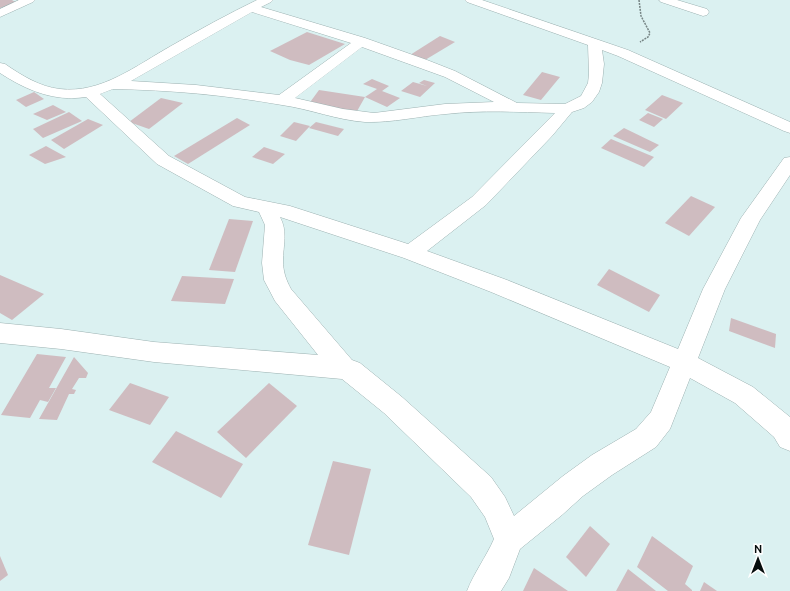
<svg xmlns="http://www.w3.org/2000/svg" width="790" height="591" viewBox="0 0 790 591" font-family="Ubuntu,sans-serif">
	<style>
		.building { fill: #cfbcc0 }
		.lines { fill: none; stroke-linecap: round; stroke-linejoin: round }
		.minor-casing { stroke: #9db2b2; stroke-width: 1 }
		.path { stroke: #768585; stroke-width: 1.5; stroke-dasharray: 2 1; stroke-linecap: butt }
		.minor { fill: #fff; fill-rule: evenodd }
	</style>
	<rect width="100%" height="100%" fill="#dbf1f1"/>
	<g class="building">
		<polygon points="0,0 12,0 17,3 0,8"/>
		<polygon points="307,32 345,44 309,65 290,60 270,51"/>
		<polygon points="440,36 455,42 425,60 410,55"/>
		<polygon points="542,72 560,77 541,100 523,95"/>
		<polygon points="372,79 389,86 382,91 400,98 387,107 365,97 356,113 308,105 319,90 365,97 377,89 363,84"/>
		<polygon points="424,80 435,83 420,97 401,91 413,82 427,86 419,83"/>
		<polygon points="34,92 44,99 26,107 16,100"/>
		<polygon points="662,95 683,103 666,119 645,110"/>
		<polygon points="161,98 183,103 149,129 129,122"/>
		<polygon points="53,105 66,112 47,120 33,114"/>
		<polygon points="69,112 82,121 43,138 33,129"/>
		<polygon points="648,113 663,119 654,127 639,120"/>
		<polygon points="237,118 250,125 188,164 174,156"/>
		<polygon points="88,119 103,125 64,149 51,140"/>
		<polygon points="294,122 310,126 296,141 280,136"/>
		<polygon points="316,122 344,129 338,136 309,128"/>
		<polygon points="624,128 659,145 650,152 613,136"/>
		<polygon points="611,139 654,157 644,167 601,148"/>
		<polygon points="46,146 66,157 45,164 29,155"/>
		<polygon points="264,147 285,154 273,164 252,157"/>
		<polygon points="691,196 715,207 689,236 665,223"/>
		<polygon points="229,219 253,221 235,272 209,270"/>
		<polygon points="609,269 660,295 649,312 597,285"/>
		<polygon points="0,275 44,294 12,320 0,313"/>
		<polygon points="182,276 234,279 225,304 171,301"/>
		<polygon points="731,318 776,334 775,348 729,331"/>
		<polygon points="37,354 66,357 49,388 56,388 48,402 40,400 30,418 1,415"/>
		<polygon points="74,357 88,373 86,378 79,378 72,389 76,390 74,394 69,394 57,420 39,419"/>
		<polygon points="130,383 169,397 150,425 109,410"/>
		<polygon points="269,383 297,406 246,458 217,432"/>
		<polygon points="176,431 243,464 221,498 152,462"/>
		<polygon points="333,461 371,469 349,555 308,545"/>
		<polygon points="590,526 610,544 586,577 566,557"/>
		<polygon points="652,536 693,566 685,584 692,590 692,591 668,591 637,567"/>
		<polygon points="0,556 8,575 0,581"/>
		<polygon points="534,568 568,591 523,591"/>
		<polygon points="628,569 656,591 616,591"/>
		<polygon points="704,582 717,591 700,591"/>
	</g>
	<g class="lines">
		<g class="minor-casing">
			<g id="minor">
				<polygon points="19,0 35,0 33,2 0,17 0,9"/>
				<path d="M257,0h16l-2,2 -10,5 104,31 62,22 28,11 62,32 48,1 16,-8 7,-13 1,-9 -1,-29 -121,-43 -2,-2h17l146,50 162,72v11l-6,-2 -166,-75 -16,-6 2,14 -2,19 -3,9 -7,10 -8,6 -12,4 -20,24 -66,69 -59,46 80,29 171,69 25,-60 38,-71 43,-60 6,-1v18l-30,45 -35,69 -27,69 55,29 37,30v34l-10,-4 -6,-10 -39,-34 -45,-25 -20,51 -14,18 -44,28 -29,21 -21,19 -42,34 -11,29 -8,13h-34c7,-18 19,-34 27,-52l-9,-22 -14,-20 -87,-84 -42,-34 -188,-17 -93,-13 -61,-6v-20l61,6 93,13 164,13 -43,-54 -11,-21 -2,-17 3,-38 -6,-13 -26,-6 -76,-42 -71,-67c-32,5 -60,-7 -86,-24v-10l5,1c16,11 35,23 55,25 41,5 77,-24 111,-43 28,-16 57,-32 86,-46zM252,12l99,31 -72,52 -83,-10 -65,-4zM362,47l83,30 49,25 -49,2 -71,9 -31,-4 -48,-11zM113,89c57,1 113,6 169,16 28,4 55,15 83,17 27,1 54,-6 81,-8 36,-4 72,-2 109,-1l-83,84 -64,47 -118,-38 -45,-9 -76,-41 -69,-62zM280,217l124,41 87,34 179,75 -19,45 -15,17 -44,26 -29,21 -49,40 -9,-19 -14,-20 -89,-80 -42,-34 -8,-3 -61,-71c-5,-9 -8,-18 -8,-28 0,-15 5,-30 -3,-44z"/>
				<polygon points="659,0 677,0 707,9 709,12 707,15 703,16 661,2"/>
			</g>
		</g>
		<polyline class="path" points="639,0 641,16 650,33 648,37 640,42"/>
		<use href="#minor" class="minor"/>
	</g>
	<g transform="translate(758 559)" stroke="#ffffff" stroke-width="3" paint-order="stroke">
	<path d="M0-3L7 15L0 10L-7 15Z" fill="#060d0d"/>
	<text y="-6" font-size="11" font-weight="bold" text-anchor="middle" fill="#060d0d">N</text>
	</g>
</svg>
